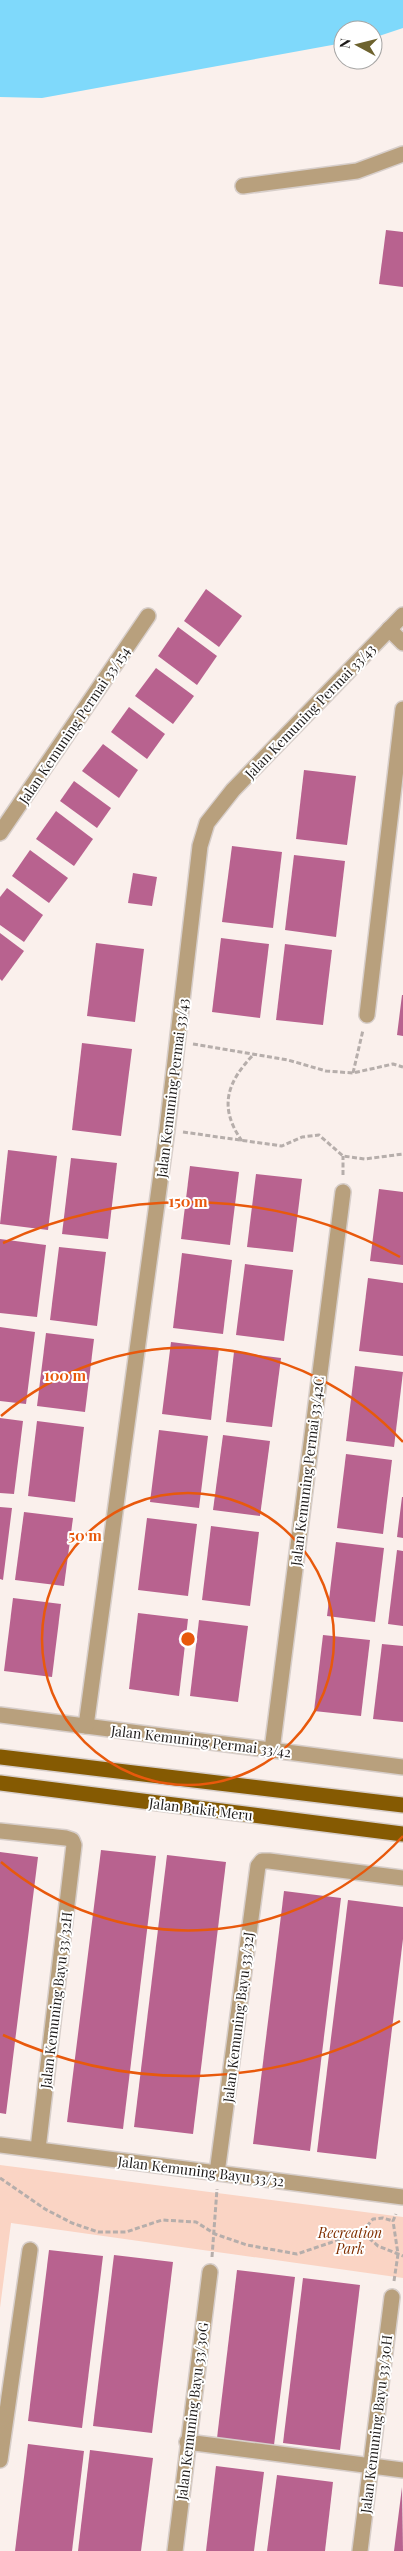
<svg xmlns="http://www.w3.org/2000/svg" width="403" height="2551" viewBox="0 0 403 2551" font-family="'Playfair Display',serif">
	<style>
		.green { fill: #fad4c4 }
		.water { fill: #7fd9fb }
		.building { fill: #b8628f }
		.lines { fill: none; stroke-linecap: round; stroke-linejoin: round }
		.minor-casing { stroke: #d7ceca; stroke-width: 18 }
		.major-casing { stroke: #d7ceca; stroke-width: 18 }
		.path { stroke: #b6aeab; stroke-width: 3; stroke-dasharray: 5 2.5; stroke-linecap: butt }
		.minor { stroke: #b8a07d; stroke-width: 15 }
		.major { stroke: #855a02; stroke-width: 15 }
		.ring { fill: none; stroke: #e8590c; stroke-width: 2.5 }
		.labels { text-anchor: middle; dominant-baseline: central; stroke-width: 4; stroke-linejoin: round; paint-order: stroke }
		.street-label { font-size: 14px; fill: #1e1b1a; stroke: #fff }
		.park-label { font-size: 14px; font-style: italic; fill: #802f00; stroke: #fff }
		.centre { fill: #e8590c; stroke: #fff; stroke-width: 2.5 }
		.ring-label { font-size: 15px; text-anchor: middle; font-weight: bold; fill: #e8590c; stroke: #fff; stroke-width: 4; stroke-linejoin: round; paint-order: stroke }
	</style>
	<rect width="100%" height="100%" fill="#faf0ec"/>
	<polygon class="green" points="0,2165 403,2217 403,2278 11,2223 0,2308"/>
	<polygon class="water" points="0,0 403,0 403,28 373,38 373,30 343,30 343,43 42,98 0,97"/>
	<g class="building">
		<polygon points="386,230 403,232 403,287 379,284"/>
		<polygon points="206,589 242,616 219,647 184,621"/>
		<polygon points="178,627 217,656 197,685 158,656"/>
		<polygon points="156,668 194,696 173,724 135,696"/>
		<polygon points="129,707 165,734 147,759 111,732"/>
		<polygon points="103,744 138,770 119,798 82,771"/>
		<polygon points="304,770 356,776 347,845 296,839"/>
		<polygon points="74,781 111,808 97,828 60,801"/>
		<polygon points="56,811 93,839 74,866 36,839"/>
		<polygon points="232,846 282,852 273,928 222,922"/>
		<polygon points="30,850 68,878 49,903 12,876"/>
		<polygon points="294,855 345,861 336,937 285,930"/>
		<polygon points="133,873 157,877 152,906 128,903"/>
		<polygon points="7,888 43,915 24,942 0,925 0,897"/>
		<polygon points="0,933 24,951 2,981 0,979"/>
		<polygon points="221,938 269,944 260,1018 212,1012"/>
		<polygon points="96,943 144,949 135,1022 87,1016"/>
		<polygon points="285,944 332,950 323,1025 276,1020"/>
		<polygon points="402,995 403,995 403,1036 397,1035"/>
		<polygon points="82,1043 132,1049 121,1136 72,1130"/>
		<polygon points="8,1150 57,1156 48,1230 0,1224"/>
		<polygon points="71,1158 117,1163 108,1239 62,1234"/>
		<polygon points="190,1166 239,1172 230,1245 181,1239"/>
		<polygon points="256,1174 302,1179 293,1252 247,1247"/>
		<polygon points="379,1189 403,1192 403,1265 370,1261"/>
		<polygon points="0,1239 46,1245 37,1317 0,1313"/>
		<polygon points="59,1247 106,1252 97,1326 50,1320"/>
		<polygon points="182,1253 232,1260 223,1334 173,1328"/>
		<polygon points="245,1264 293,1270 284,1341 236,1335"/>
		<polygon points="368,1278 403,1283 403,1356 359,1351"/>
		<polygon points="0,1327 35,1332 26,1404 0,1401"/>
		<polygon points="46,1333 94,1339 85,1412 37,1406"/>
		<polygon points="171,1342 219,1348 211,1420 162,1414"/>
		<polygon points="234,1352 281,1358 272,1427 226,1422"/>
		<polygon points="355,1366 403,1372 394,1447 346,1441"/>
		<polygon points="0,1418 23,1421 14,1494 0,1493"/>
		<polygon points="37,1421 84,1427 75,1502 28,1496"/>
		<polygon points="159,1430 208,1436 199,1508 150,1502"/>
		<polygon points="223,1435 270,1441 260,1516 213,1510"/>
		<polygon points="346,1454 392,1460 383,1534 337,1528"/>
		<polygon points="402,1497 403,1497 403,1538 397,1537"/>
		<polygon points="0,1507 12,1508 3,1580 0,1579"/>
		<polygon points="24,1512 73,1518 64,1586 15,1580"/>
		<polygon points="147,1518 197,1524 188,1596 138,1590"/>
		<polygon points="211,1526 259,1532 250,1606 202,1600"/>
		<polygon points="336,1542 384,1548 375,1622 327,1616"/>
		<polygon points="397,1550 403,1551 403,1626 388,1624"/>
		<polygon points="13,1598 61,1604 52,1677 4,1671"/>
		<polygon points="138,1613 188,1619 179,1696 129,1689"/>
		<polygon points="199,1620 248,1626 238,1702 190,1696"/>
		<polygon points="323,1635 370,1640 361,1716 314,1711"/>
		<polygon points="382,1644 403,1646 403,1722 373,1719"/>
		<polygon points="101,1850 156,1856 123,2129 67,2122"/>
		<polygon points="0,1852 38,1857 6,2114 0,2113"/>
		<polygon points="167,1855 226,1862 193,2134 134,2127"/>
		<polygon points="284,1891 341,1898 310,2151 253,2144"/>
		<polygon points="348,1900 403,1907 403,1939 376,2159 317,2152"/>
		<polygon points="49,2250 103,2256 82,2428 28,2421"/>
		<polygon points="114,2255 173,2262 152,2433 93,2426"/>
		<polygon points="237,2270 295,2277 274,2445 217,2438"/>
		<polygon points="303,2278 360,2285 340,2450 283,2443"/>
		<polygon points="28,2444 84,2451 72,2551 15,2551"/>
		<polygon points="90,2450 153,2458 141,2551 78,2551"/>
		<polygon points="216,2466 264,2472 254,2551 206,2551"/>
		<polygon points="277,2475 333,2482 325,2551 267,2551"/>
		<polygon points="402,2487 403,2551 394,2551"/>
	</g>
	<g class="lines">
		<g class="minor-casing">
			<g id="minor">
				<polyline points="243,186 357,171 403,154"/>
				<polyline points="389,629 403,643"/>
				<polyline points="0,833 148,616"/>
				<polyline points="367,1015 403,709"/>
				<polyline points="0,1715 403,1767"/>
				<polyline points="86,1726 167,1130 200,846 207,823 233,790 403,615"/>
				<polyline points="272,1750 343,1192"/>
				<polyline points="0,1831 66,1838 72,1840 74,1845 38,2149"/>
				<polyline points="0,2145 403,2197"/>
				<polyline points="217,2173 258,1866 262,1861 269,1861 403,1878"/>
				<polyline points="187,2442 403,2470"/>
				<polyline points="0,2460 30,2250"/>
				<polyline points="175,2551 210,2272"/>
				<polyline points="360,2551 392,2297"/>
			</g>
		</g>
		<g class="major-casing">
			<g id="major">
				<polyline points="0,1757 403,1805"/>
				<polyline points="0,1783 403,1834"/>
			</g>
		</g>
		<g class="path">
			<polyline points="193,1044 288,1060 326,1071 353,1073 393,1064 403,1067"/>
			<polyline points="353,1073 363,1030"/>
			<polyline points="183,1132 282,1146 302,1137 319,1135 343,1156 365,1159 403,1154"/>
			<path d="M242,1141c-24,-34 -15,-59 12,-87"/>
			<polyline points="343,1175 343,1156"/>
			<polyline points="0,2178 45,2209 72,2223 98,2232 126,2232 162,2220 196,2222 215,2234 247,2245 297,2254 362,2232 378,2246 403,2256"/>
			<polyline points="362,2232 373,2219 383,2218 393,2221"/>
			<polyline points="212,2257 217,2189"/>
			<polyline points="394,2281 398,2254 393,2221 396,2214"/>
		</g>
		<use href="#minor" class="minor"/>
		<use href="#major" class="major"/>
	</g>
	<g class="ring">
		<circle cx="188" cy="1639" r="146"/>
		<path d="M403 1836A291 291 0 0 1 1 1862M1 1416A291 291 0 0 1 403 1442"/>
		<path d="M400 2021A437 437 0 0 1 3 2035M3 1243A437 437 0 0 1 400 1257"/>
	</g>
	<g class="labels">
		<g class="street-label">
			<text transform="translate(310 711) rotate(-46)">Jalan Kemuning Permai 33/43</text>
			<text transform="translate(74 725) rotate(-56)">Jalan Kemuning Permai 33/154</text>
			<text transform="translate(172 1088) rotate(-83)">Jalan Kemuning Permai 33/43</text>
			<text transform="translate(307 1471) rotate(-83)">Jalan Kemuning Permai 33/42C</text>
			<text transform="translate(201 1741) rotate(7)">Jalan Kemuning Permai 33/42</text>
			<text transform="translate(201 1809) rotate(7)">Jalan Bukit Meru</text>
			<text transform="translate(56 2000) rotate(-83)">Jalan Kemuning Bayu 33/32H</text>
			<text transform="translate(238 2017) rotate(-83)">Jalan Kemuning Bayu 33/32J</text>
			<text transform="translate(201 2171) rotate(7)">Jalan Kemuning Bayu 33/32</text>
			<text transform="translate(192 2411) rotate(-83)">Jalan Kemuning Bayu 33/30G</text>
			<text transform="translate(376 2424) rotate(-83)">Jalan Kemuning Bayu 33/30H</text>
		</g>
		<g class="park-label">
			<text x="350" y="2232">Recreation<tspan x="350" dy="16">Park</tspan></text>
		</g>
	</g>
	<circle cx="188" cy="1639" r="8" class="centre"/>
	<g class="ring-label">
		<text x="188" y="1207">150 m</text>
		<text x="65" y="1381">100 m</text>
		<text x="85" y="1541">50 m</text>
	</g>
	<g transform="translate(358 45) rotate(277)"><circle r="24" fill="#ffffff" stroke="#a5a4a3"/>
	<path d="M0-4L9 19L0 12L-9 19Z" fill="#6d622e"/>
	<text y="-8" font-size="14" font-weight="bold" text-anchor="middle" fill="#1e1b1a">N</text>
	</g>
</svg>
